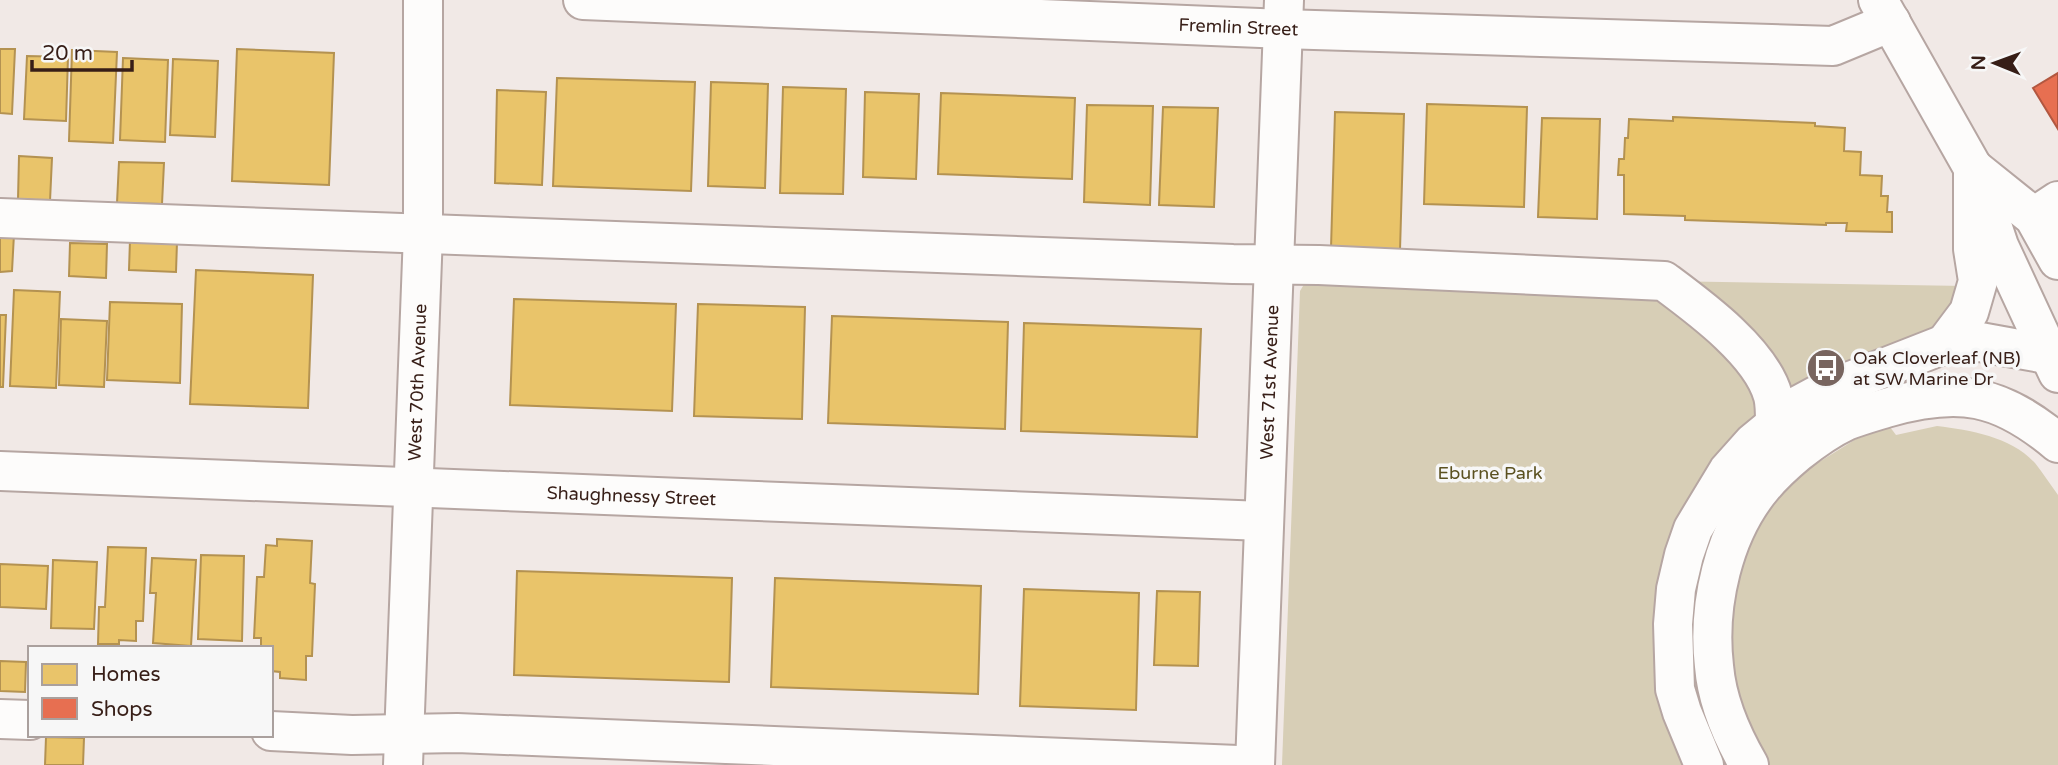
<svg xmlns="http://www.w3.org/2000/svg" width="2058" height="765" viewBox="0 0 2058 765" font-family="'Varela Round',sans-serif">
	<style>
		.green { fill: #d7ceb6 }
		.homes { fill: #e9c46a; stroke: #b49251; stroke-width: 2 }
		.shops { fill: #e76f51; stroke: #b25740; stroke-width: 2 }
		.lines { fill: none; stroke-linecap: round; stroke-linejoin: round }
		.minor-casing { stroke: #b6a6a2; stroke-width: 42 }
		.major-casing { stroke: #b6a6a2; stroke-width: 42 }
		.highway-casing { stroke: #b6a6a2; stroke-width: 42 }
		.minor { stroke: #fdfcfb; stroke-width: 38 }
		.major { stroke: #fdfcfb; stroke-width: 38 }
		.highway { stroke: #fdfcfb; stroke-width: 38 }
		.labels { text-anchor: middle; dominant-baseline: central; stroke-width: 7; stroke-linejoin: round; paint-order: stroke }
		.street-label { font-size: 18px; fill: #371e17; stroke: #f7f7f7 }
		.poi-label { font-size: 18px; fill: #371e17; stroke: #f7f7f7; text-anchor: start }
		.park-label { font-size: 18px; fill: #5b5120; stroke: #f7f7f7 }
	</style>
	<rect width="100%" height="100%" fill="#f1e9e6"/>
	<g class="green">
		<polygon points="1306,281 1664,281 1966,286 1941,325 1758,414 1694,498 1686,765 1282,765 1300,291"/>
		<path d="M1937,426c34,4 74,11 98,37 8,10 15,21 23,32v270h-292l-30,-64 -7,-73 11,-58 20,-49 40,-47 56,-35 34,-12 6,8z"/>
	</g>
	<g class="homes">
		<polygon points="0,49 15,49 12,114 0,113"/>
		<polygon points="237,49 334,53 329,185 232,181"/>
		<polygon points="72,50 117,52 113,143 69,141"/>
		<polygon points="27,56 68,57 66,121 24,119"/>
		<polygon points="123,58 168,60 165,142 120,140"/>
		<polygon points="173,59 218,61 215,137 170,135"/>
		<polygon points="557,78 695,82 691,191 553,186"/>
		<polygon points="711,82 768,84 765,188 708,186"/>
		<polygon points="783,87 846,89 843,194 780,193"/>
		<polygon points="497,90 546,92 542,185 495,183"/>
		<polygon points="865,92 919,94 916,179 863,177"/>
		<polygon points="941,93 1075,98 1072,179 938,174"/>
		<polygon points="1427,104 1527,107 1524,207 1424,204"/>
		<polygon points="1087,105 1153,106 1150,205 1084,202"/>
		<polygon points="1163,107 1218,108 1214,207 1159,205"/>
		<polygon points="1335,112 1404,114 1400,250 1331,248"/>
		<polygon points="1673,117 1815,123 1815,126 1845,128 1844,151 1861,152 1860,175 1882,176 1881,196 1888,196 1887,212 1892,212 1892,232 1846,231 1847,223 1826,223 1826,225 1685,220 1685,216 1624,214 1624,175 1618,175 1619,159 1624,159 1625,138 1628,138 1629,119 1673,121"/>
		<polygon points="1542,118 1600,119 1597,219 1538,217"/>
		<polygon points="19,156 52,158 50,201 18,199"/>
		<polygon points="119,162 164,163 162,204 117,203"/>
		<polygon points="0,231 14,234 12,271 0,272"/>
		<polygon points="130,240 177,242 176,272 129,270"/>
		<polygon points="70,243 107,244 106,278 69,276"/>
		<polygon points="196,270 313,275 308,408 190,404"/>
		<polygon points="14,290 60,292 56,388 10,386"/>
		<polygon points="514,299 676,304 672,411 510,405"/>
		<polygon points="110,302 182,304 180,383 107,380"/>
		<polygon points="698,304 805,307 802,419 694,416"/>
		<polygon points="0,315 6,315 3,387 0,387"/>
		<polygon points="832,316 1008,322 1005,429 828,423"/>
		<polygon points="61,319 107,321 104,387 59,385"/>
		<polygon points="1024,323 1201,329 1197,437 1021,431"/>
		<polygon points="277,539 312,541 310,583 315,584 312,656 306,656 306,680 280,678 280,672 271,671 271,648 261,648 261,638 254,638 257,577 264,577 266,545 277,546"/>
		<polygon points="108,547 146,548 143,621 136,621 136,641 119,640 119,644 98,644 99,607 105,607"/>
		<polygon points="201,555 244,556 242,641 198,639"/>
		<polygon points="152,558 196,560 191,646 153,643 156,593 150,593"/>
		<polygon points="53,560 97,562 94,629 51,628"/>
		<polygon points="0,564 48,566 46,609 0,607"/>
		<polygon points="517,571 732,578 729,682 514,675"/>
		<polygon points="775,578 981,586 978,694 771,687"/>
		<polygon points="1024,589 1139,593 1136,710 1020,706"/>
		<polygon points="1157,591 1200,592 1198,666 1154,665"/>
		<polygon points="0,661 26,662 25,692 0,691"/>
		<polygon points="46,737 84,738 83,765 45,765"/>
	</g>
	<polygon class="shops" points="2058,73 2058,129 2033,88"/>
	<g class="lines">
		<g class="minor-casing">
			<g id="minor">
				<path id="s1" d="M583,0l699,29 551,17 58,-24"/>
				<polyline points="2034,217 2058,201"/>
				<path d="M0,218l1233,46 86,1 345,16c35,26 97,71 109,115 2,8 2,19 2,27"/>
				<path id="s2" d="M0,471l1263,50"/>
				<polyline points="0,719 30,720"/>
				<polyline points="271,731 352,735 457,733 1238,765"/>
				<path id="s3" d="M1255,765l29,-765"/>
			</g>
		</g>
		<g class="major-casing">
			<g id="major">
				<polyline points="1878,0 1973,168 1999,246 2058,373"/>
				<polyline points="1973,168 2034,217 2058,260"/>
				<path id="s4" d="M403,765l20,-532v-233"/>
			</g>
		</g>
		<g class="highway-casing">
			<g id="highway">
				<polyline points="1945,344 1969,312 1978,281 1973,249 1973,168"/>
				<polyline points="1704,765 1682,712 1675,689 1673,624 1676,589 1684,555 1693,529 1728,471 1753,443 1799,405 1825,391 1945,344 1980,342 2058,356"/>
				<path d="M1749,765c-18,-31 -32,-63 -35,-99 -7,-60 9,-133 49,-180 10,-12 22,-23 34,-33 15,-12 32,-24 49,-32 13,-5 27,-9 40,-13 73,-21 114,-14 172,35"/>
			</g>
		</g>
		<use href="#minor" class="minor"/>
		<use href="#major" class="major"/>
		<use href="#highway" class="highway"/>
	</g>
	<defs>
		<g id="bus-disc" transform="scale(2.0125)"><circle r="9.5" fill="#78655f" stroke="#f7f7f7"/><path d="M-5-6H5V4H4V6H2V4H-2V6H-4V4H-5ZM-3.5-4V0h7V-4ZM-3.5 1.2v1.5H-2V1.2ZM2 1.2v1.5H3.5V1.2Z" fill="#fff"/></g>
	</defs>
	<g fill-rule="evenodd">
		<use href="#bus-disc" x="1826" y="368"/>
	</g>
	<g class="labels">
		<g class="street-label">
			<text stroke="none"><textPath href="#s1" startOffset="656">Fremlin Street</textPath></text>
			<text stroke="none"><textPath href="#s3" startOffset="383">West 71st Avenue</textPath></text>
			<text stroke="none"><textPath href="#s4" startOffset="383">West 70th Avenue</textPath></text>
			<text stroke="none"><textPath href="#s2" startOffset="632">Shaughnessy Street</textPath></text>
		</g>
		<g class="poi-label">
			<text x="1853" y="358">Oak Cloverleaf (NB)<tspan x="1853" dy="21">at SW Marine Dr</tspan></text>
		</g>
		<g class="park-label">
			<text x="1490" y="473">Eburne Park</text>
		</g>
	</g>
	<rect x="28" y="646" width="245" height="91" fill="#f7f7f7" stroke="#aaa09d" stroke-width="2"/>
	<rect x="42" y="664" width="35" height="21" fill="#e9c46a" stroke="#aaa09d" stroke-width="2"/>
	<text x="91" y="681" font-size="21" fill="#371e17">Homes</text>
	<rect x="42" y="698" width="35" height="21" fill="#e76f51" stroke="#aaa09d" stroke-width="2"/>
	<text x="91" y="716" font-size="21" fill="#371e17">Shops</text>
	<g transform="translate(1995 63) rotate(271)" stroke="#f7f7f7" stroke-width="5" paint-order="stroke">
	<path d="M0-5L12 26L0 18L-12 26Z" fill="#371e17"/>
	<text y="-10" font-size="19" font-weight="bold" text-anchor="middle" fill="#371e17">N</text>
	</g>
	<path d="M32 60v10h100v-10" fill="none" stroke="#371e17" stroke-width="3.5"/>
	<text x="42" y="60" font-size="21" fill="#371e17" stroke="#f7f7f7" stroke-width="5" paint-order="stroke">20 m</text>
</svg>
